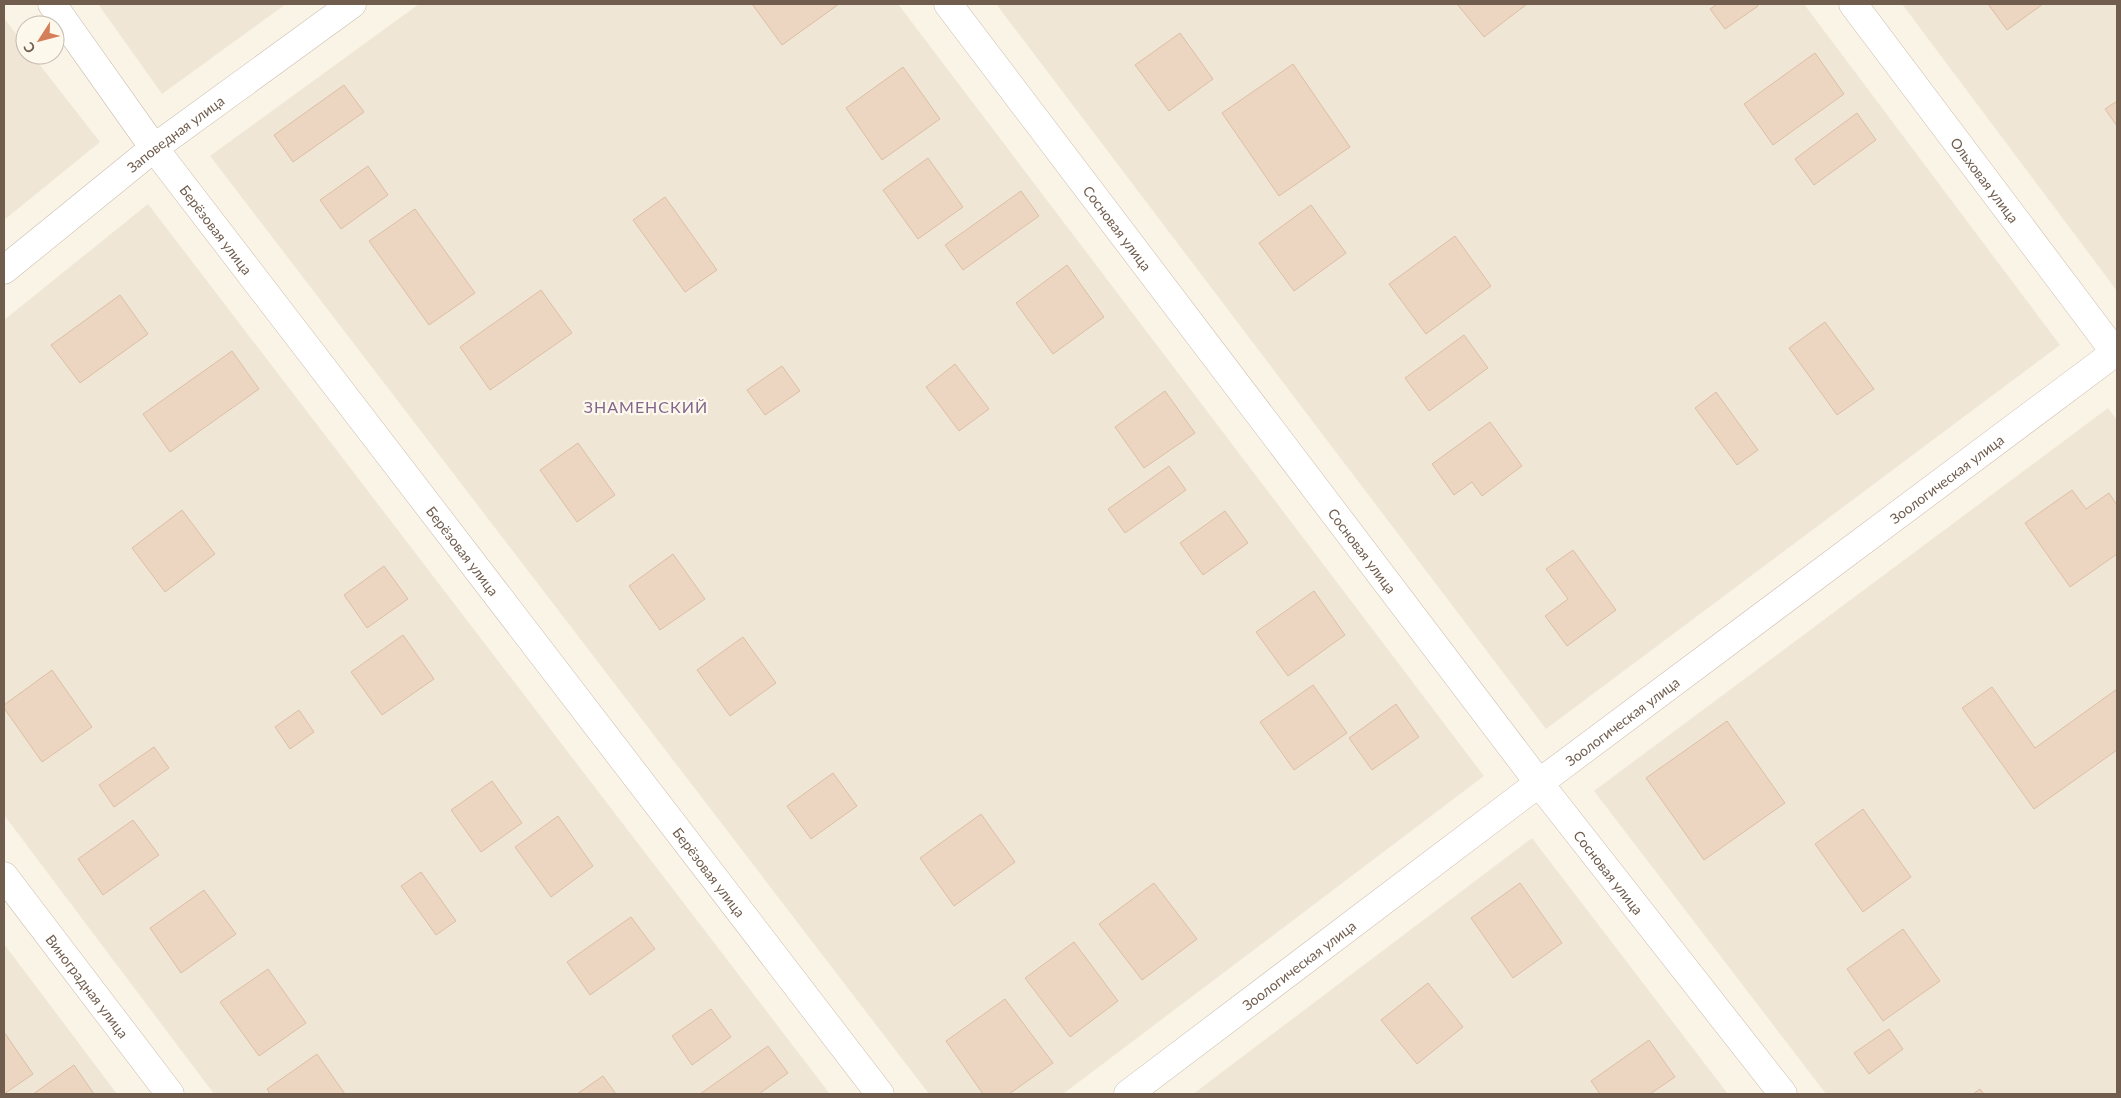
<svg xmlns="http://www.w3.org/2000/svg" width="2121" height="1098" viewBox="0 0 2121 1098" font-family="Lato,sans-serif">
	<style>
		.residential { fill: #f0e6d6 }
		.building { fill: #ecd6c1; stroke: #dcbea4 }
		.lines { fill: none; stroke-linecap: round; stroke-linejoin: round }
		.minor-casing { stroke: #cabcae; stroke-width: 29 }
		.minor { stroke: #fff; stroke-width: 28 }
		.labels { text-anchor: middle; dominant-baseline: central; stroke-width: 4.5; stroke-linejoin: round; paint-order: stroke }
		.street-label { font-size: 14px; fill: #705d4e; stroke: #fdf8ec }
		.quarter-label { font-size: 16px; letter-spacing: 1px; fill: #82668c; stroke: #fdf8ec }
	</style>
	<rect width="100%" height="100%" fill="#faf4e7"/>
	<g class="residential">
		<polygon points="98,4 286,4 162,94"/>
		<polygon points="419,4 898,4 1484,776 1063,1094 929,1094 210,156"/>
		<polygon points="996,4 1804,4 2060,345 1546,729"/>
		<polygon points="1902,4 2117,4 2117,291"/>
		<polygon points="4,18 25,46 25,55 32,55 100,142 4,220"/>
		<polygon points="148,204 830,1094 214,1094 4,815 4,320"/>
		<polygon points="2108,408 2117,420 2117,1094 1826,1094 1594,791"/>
		<polygon points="1532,838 1728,1094 1193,1094"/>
		<polygon points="4,944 117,1094 4,1094"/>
	</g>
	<g class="building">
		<polygon points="752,4 839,4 782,45"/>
		<polygon points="1457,4 1527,4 1484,37"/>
		<polygon points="1717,4 1756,4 1758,6 1725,29 1710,9"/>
		<polygon points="1988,4 2043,4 2007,30"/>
		<polygon points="1180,33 1213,79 1169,111 1135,65"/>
		<polygon points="1815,53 1844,94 1773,145 1744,104"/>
		<polygon points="1293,64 1350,147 1279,196 1222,113"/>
		<polygon points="903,67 940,119 882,160 846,108"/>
		<polygon points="344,85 364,112 293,162 274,135"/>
		<polygon points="2117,101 2117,126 2105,109"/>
		<polygon points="1857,113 1876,140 1814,185 1795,159"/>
		<polygon points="928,158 963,207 918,239 883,190"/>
		<polygon points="368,166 388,195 341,229 320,200"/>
		<polygon points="1021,191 1039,216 963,270 945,245"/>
		<polygon points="665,197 717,270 685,292 633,220"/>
		<polygon points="1311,205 1346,253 1294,291 1259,243"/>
		<polygon points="415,209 475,293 429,325 369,241"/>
		<polygon points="1455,236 1491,286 1426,334 1389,284"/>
		<polygon points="1067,265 1104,317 1053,354 1016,303"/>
		<polygon points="541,290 572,333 490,390 460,347"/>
		<polygon points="120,295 148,334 80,383 51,345"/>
		<polygon points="1825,322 1874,389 1837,415 1789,348"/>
		<polygon points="1464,335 1488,368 1429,411 1405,378"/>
		<polygon points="232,351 259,389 170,452 143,414"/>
		<polygon points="955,364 989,409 959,431 926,387"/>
		<polygon points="782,366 800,391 765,415 747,390"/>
		<polygon points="1165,391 1195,433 1144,468 1115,427"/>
		<polygon points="1716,392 1758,450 1737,465 1695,408"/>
		<polygon points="1490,422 1522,466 1482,496 1472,482 1454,495 1432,464"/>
		<polygon points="578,443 615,495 577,522 540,470"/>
		<polygon points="1169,466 1186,490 1125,533 1108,509"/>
		<polygon points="2072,490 2086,509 2109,493 2117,505 2117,554 2070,587 2025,523"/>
		<polygon points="182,510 215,554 165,592 132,548"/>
		<polygon points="1225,511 1248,543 1203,575 1180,543"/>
		<polygon points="1573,550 1616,610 1567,646 1545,616 1568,599 1546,569"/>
		<polygon points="673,554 705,599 660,630 629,586"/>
		<polygon points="384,566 408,599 367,628 344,595"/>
		<polygon points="1314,591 1345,635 1288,676 1256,632"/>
		<polygon points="403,635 434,679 382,715 351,672"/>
		<polygon points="743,637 776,683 730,716 697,670"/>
		<polygon points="52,670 92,727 42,762 4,708 4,705"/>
		<polygon points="1313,685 1347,733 1294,770 1260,722"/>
		<polygon points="1992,687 2035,748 2117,689 2117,750 2034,809 1962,708"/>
		<polygon points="1396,704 1419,737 1372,770 1349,738"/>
		<polygon points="299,710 314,732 290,749 275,727"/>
		<polygon points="1727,721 1785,803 1704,860 1646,778"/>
		<polygon points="154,747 169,768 114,807 99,785"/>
		<polygon points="833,773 857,806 811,839 787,806"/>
		<polygon points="492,781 522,823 481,852 451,810"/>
		<polygon points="1863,809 1911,877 1863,912 1815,844"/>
		<polygon points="981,814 1015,862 954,906 920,858"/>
		<polygon points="558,816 593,866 551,897 515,847"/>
		<polygon points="133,820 159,855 103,895 78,859"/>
		<polygon points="421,872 456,921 436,935 401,886"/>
		<polygon points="1154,883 1197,939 1142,980 1099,924"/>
		<polygon points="1520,883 1562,943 1513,978 1471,918"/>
		<polygon points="204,890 236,934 181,973 150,928"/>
		<polygon points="631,917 655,949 590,995 567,962"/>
		<polygon points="1903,929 1940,981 1883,1021 1847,969"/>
		<polygon points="1074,942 1118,1001 1070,1037 1025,978"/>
		<polygon points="268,969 306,1023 259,1056 220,1002"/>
		<polygon points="1428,983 1463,1027 1417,1064 1381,1020"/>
		<polygon points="1005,999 1053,1063 1009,1094 983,1094 946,1041"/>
		<polygon points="711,1009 731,1037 692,1065 672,1036"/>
		<polygon points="1889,1029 1903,1049 1869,1074 1854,1053"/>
		<polygon points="4,1032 33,1074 4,1094"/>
		<polygon points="1649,1040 1675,1077 1650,1094 1600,1094 1591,1081"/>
		<polygon points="768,1046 788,1073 759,1094 700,1094"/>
		<polygon points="317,1054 345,1094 270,1094 267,1089"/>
		<polygon points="74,1065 94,1094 33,1094"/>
		<polygon points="603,1076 616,1094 577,1094"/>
		<polygon points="1980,1089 1984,1094 1973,1094"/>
	</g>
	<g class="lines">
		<g class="minor-casing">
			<g id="minor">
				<path id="s1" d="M52,4l102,144 726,946"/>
				<path id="s2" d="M948,4l591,779 244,311"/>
				<path id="s3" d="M1853,4l264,351"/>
				<path id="s4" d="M4,270l150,-122 198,-144"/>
				<path id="s5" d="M4,876l166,218"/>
				<path id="s6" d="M1128,1094l411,-311 578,-432"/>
			</g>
		</g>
		<use href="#minor" class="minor"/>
	</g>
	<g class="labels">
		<g class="street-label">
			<text stroke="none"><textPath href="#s4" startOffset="219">Заповедная улица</textPath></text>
			<text stroke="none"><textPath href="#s3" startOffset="220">Ольховая улица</textPath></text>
			<text stroke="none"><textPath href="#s2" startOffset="281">Сосновая улица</textPath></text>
			<text stroke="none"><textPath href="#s1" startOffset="279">Берёзовая улица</textPath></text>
			<text stroke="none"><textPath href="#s6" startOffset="1024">Зоологическая улица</textPath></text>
			<text stroke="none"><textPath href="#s1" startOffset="684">Берёзовая улица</textPath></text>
			<text stroke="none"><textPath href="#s2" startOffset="686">Сосновая улица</textPath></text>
			<text stroke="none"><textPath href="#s6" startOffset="619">Зоологическая улица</textPath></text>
			<text stroke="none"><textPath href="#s1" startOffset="1089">Берёзовая улица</textPath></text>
			<text stroke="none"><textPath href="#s2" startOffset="1091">Сосновая улица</textPath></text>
			<text stroke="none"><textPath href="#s6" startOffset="214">Зоологическая улица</textPath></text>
			<text stroke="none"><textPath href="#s5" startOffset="138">Виноградная улица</textPath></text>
		</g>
		<g class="quarter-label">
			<text x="646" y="406">ЗНАМЕНСКИЙ</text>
		</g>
	</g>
	<rect width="2121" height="1098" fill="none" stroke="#705d4e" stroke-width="10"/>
	<g transform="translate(40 40) rotate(234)"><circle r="24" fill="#fdf8ec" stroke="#c5baad"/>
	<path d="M0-4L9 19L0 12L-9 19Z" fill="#d57f5a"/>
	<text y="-8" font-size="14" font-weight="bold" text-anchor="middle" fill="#705d4e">С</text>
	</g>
</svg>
